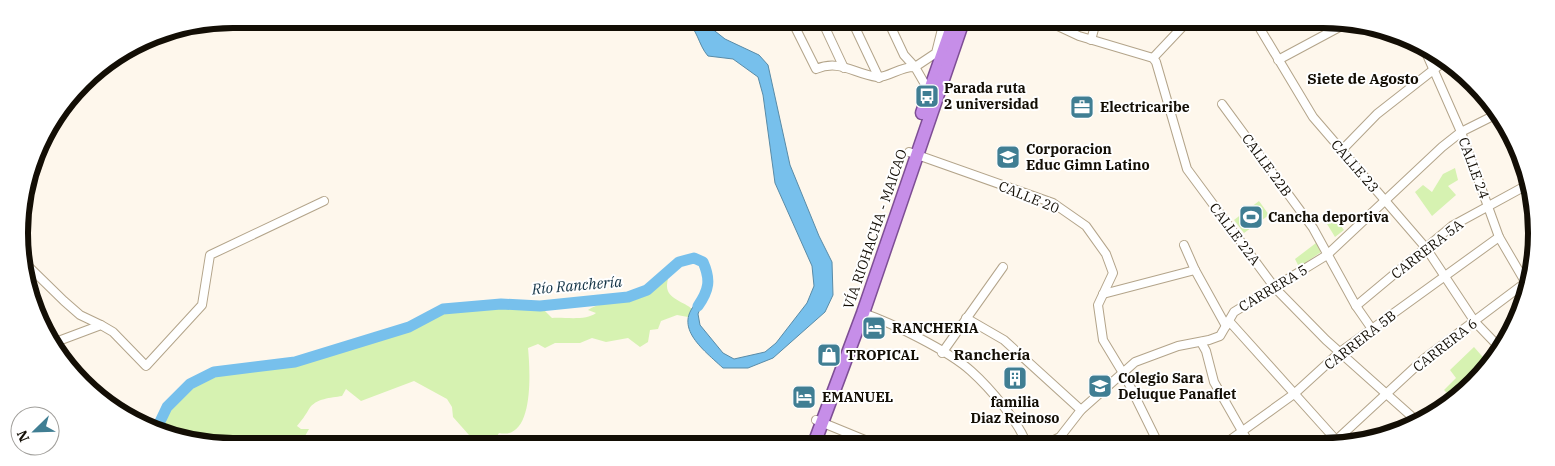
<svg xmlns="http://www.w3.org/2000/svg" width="1555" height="466" viewBox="0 0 1555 466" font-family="'IBM Plex Serif',serif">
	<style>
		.green { fill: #d6f2b1 }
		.water { fill: #77c0ec; stroke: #598ba7 }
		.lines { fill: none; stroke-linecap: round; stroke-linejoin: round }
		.river { stroke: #77c0ec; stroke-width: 11 }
		.minor-casing { stroke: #b3a48a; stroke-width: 10 }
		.trunk-casing { stroke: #7e4e95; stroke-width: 15 }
		.minor { stroke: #fff; stroke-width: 8 }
		.trunk { stroke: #c68ee8; stroke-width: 12 }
		.labels { text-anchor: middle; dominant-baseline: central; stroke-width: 4; stroke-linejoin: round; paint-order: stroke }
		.poi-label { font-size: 14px; font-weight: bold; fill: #130e05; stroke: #fff; text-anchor: start }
		.street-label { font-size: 14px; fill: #130e05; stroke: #fff }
		.neighbourhood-label { font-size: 15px; font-weight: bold; fill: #130e05; stroke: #fff }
		.water-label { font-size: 15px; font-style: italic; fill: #123245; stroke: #fff }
		.rim { fill: none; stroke: #130e05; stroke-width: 6 }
	</style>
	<rect width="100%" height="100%" fill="#fef7ec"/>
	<g class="green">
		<polygon points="1455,168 1458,180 1448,186 1456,195 1432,216 1415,192 1423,185 1432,192 1443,174"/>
		<polygon points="1259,201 1269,215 1244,233 1234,220"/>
		<polygon points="1333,216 1344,230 1335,237 1327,224"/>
		<polygon points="1316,243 1321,252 1299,267 1295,259"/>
		<path d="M667,271l2,2c0,4 -2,8 -2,12 -1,14 18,17 25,24l-4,8 -11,-2 -16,6 -3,8 -8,1 -2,12 -8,5 -12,-9 -22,4 -14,-4 -12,5h-25l-10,5 -7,-4 -10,4c2,21 7,93 -29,85l-7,11h-15l-24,-27 -1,-10 -5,-8 -33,-18 -53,20 -15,-12 -4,7c-11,2 -26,2 -33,13 -4,7 -7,11 -12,17l4,3h8l-8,14h-110l-35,-13 11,-24 23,-22 24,-12 81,-10 112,-35 36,-18 58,-5 39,2 12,12c13,-1 34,3 44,-5l-8,-3c17,-12 40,-2 55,-15l-1,-3z"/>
		<polygon points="1474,347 1488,363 1480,370 1482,373 1471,387 1453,399 1444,390 1456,378 1450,370"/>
	</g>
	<path class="water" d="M684,20h17l24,19 34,16 9,10 22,100 29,71 13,26 1,33 -8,17 -52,46 -25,10h-25c-24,-22 -55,-45 -18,-73l-7,19 2,11 23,28 11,6 31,-7 11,-9 31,-40 7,-17 -2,-20 -37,-83 -12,-88 -5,-18 -25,-18 -25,-3c-10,-11 -10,-28 -24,-36z"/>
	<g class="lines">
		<path class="river" d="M156,430l11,-23 23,-23 24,-12 81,-10 114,-35 34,-18 58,-5 39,2 88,-9 19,-7 32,-28 15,-4 9,4c8,18 6,28 -5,44"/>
		<g class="minor-casing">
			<g id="minor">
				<path d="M792,21l24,48c24,-10 38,5 61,8 11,1 24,-11 38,-10l15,26"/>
				<polyline points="822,21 844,68"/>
				<polyline points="852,21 879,78"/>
				<polyline points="888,21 904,55 915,67 936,53 944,21"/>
				<polyline points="1049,22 1079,36 1153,58 1156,62 1187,169 1275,288 1326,340 1419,423"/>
				<polyline points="1256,22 1313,117 1426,248 1475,322 1501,349"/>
				<polyline points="1091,40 1096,22"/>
				<polyline points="1424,48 1461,132 1499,237 1527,285"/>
				<polyline points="1153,58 1187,22"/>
				<polyline points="1278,60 1347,23"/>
				<polyline points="1222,104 1313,228 1356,306 1372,329"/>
				<polyline points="1341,151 1377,114 1446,60"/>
				<polyline points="909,152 1053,203 1086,226 1106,254 1113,273 1098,305 1103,340 1126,378 1159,445"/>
				<polyline points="1184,245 1195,270 1226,326"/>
				<polyline points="23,261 64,301 80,315 101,325"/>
				<polyline points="1103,294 1195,270"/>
				<polyline points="1356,306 1452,226 1529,184"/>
				<path d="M863,313c29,10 86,38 108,58 19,17 48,51 56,74"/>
				<polyline points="966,318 1004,340 1081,410"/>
				<polyline points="1229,321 1336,440"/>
				<polyline points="1201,342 1206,351 1214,382 1250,445"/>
				<polyline points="53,343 101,325 113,332 146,366 202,305 210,255 324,201"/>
				<polyline points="942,353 1003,267"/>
				<polyline points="816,420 877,445"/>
				<polyline points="1044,445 1060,437 1081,410 1135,362 1178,346 1209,340 1220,336 1234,312 1327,255 1442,147 1461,132 1499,113"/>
				<polyline points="1223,445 1294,394 1340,352 1499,237"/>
				<polyline points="1331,445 1425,358 1525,283 1532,271"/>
			</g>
		</g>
		<g class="trunk-casing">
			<g id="trunk">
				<polyline points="922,113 954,21"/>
				<polyline points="814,444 863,313 963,21"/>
			</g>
		</g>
		<use href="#minor" class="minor"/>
		<use href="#trunk" class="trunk"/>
	</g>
	<defs>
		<g id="bus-square" transform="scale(1.25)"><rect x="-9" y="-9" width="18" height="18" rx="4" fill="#407e93" stroke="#fff"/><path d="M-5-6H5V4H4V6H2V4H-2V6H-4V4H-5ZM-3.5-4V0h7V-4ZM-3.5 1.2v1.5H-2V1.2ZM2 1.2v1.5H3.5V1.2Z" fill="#fff"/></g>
		<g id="office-square" transform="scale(1.25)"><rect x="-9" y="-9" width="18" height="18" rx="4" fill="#407e93" stroke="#fff"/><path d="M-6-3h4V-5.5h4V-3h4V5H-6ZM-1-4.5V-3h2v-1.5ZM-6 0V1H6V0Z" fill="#fff"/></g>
		<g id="school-square" transform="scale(1.25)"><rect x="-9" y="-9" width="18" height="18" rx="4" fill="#407e93" stroke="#fff"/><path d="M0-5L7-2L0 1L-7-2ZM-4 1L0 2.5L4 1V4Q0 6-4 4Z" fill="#fff"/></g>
		<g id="stadium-square" transform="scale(1.25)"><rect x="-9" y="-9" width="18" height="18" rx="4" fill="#407e93" stroke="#fff"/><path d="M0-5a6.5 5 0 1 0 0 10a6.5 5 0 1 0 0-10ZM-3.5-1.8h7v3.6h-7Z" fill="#fff"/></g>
		<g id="hotel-square" transform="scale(1.25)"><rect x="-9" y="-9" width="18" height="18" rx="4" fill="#407e93" stroke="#fff"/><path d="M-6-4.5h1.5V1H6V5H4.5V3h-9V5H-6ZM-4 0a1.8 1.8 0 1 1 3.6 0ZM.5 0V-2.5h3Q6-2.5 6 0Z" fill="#fff"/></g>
		<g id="shop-square" transform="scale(1.25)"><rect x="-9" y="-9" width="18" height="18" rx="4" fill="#407e93" stroke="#fff"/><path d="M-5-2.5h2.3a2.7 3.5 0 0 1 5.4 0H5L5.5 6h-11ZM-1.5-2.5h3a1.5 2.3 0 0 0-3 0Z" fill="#fff"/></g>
		<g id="building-square" transform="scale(1.25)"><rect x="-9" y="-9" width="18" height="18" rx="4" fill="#407e93" stroke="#fff"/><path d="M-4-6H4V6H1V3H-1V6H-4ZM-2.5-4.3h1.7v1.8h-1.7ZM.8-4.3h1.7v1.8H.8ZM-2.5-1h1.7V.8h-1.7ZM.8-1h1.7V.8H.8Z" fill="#fff"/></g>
	</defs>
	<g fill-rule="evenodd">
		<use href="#bus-square" x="927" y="96"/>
		<use href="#office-square" x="1082" y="107"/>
		<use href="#school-square" x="1008" y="157"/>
		<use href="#stadium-square" x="1251" y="217"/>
		<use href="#hotel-square" x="874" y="328"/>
		<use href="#shop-square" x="829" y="355"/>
		<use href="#building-square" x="1015" y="378"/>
		<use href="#school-square" x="1100" y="386"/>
		<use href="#hotel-square" x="804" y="397"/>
	</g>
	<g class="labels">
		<g class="poi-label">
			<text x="944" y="88">Parada ruta<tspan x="944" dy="16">2 universidad</tspan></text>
			<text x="1100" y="107">Electricaribe</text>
			<text x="1026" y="149">Corporacion<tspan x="1026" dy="16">Educ Gimn Latino</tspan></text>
			<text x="1268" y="217">Cancha deportiva</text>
			<text x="892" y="328">RANCHERIA</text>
			<text x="846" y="355">TROPICAL</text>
			<text x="1118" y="378">Colegio Sara<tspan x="1118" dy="16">Deluque Panaflet</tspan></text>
			<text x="822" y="397">EMANUEL</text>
			<text x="1015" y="402" text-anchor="middle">familia<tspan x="1015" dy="16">Diaz Reinoso</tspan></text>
		</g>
		<g class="street-label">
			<text transform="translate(1267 165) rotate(54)">CALLE 22B</text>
			<text transform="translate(1355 166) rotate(49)">CALLE 23</text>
			<text transform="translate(1474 168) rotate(70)">CALLE 24</text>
			<text transform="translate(1029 197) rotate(22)">CALLE 20</text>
			<text transform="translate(875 229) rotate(-71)">VÍA RIOHACHA - MAICAO</text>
			<text transform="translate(1235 234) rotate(53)">CALLE 22A</text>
			<text transform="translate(1427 249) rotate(-38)">CARRERA 5A</text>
			<text transform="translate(1273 288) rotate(-31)">CARRERA 5</text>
			<text transform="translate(1360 340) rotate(-38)">CARRERA 5B</text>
			<text transform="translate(1445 345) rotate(-38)">CARRERA 6</text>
		</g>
		<g class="neighbourhood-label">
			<text x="1363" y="78">Siete de Agosto</text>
			<text x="992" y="354">Ranchería</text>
		</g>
		<g class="water-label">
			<text transform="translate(577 285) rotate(-5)">Río Ranchería</text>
		</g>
	</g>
	<path d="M0 0H1555V466H0ZM233 28H1323A205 205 0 0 1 1528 233V233A205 205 0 0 1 1323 438H233A205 205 0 0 1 28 233V233A205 205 0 0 1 233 28Z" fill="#fff" fill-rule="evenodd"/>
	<path class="rim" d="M233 28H1323A205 205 0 0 1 1528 233V233A205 205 0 0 1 1323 438H233A205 205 0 0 1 28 233V233A205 205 0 0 1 233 28Z"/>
	<g transform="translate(35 431) rotate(247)"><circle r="24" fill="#ffffff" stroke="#a19f9b"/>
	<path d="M0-4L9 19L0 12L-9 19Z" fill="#407e93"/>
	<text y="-8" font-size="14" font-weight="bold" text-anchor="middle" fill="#130e05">N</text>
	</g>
</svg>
